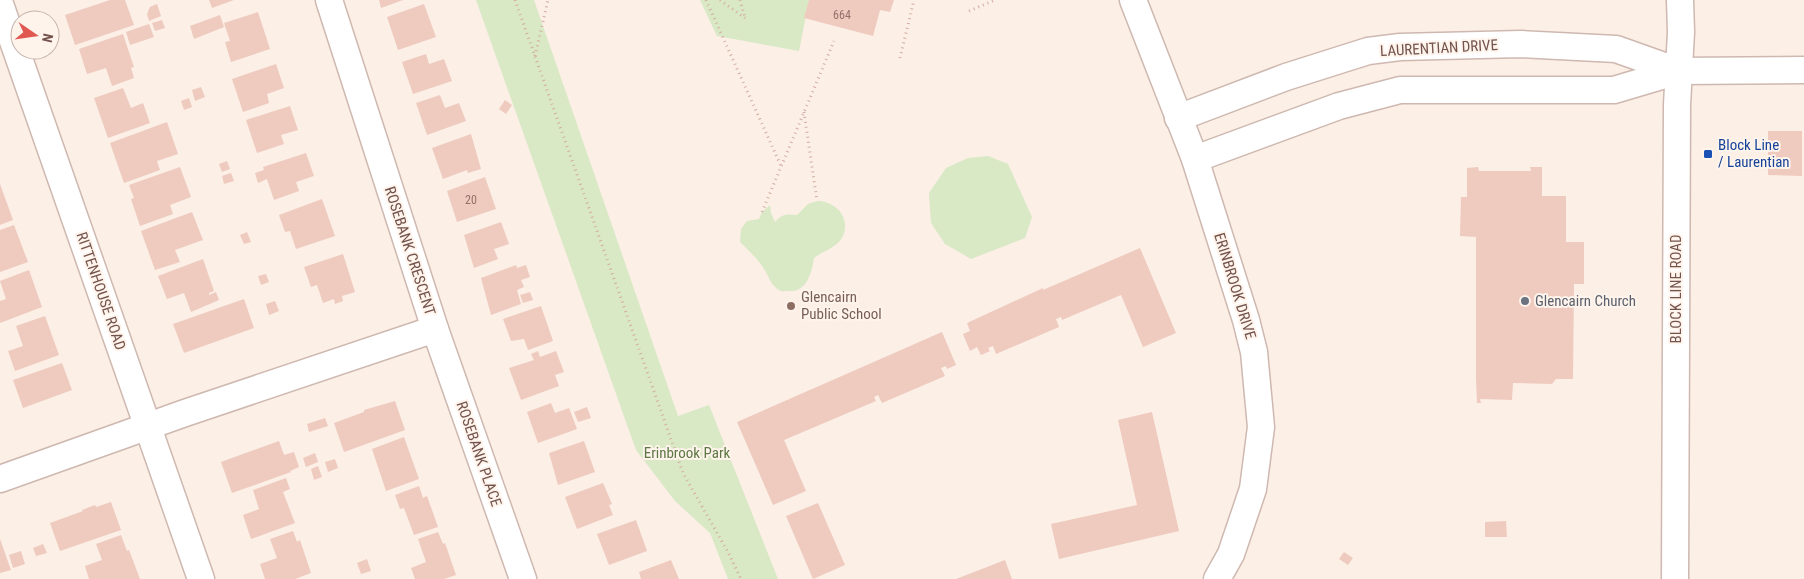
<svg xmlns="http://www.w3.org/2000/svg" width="1804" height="579" viewBox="0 0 1804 579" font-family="'Roboto Condensed',sans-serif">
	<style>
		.green { fill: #d9e8c5 }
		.building { fill: #efcabf }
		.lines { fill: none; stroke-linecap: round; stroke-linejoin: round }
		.minor-casing { stroke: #ceb8b0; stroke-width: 29 }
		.path { stroke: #d4ada2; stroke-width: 3; stroke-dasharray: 1 4; stroke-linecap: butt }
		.minor { stroke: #fff; stroke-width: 26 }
		.transit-dot { fill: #1a4fb4; stroke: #fef4ec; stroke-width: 2 }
		.worship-dot { fill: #6b7280; stroke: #fef4ec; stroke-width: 2 }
		.education-dot { fill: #8d6e63; stroke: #fef4ec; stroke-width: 2 }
		.labels { text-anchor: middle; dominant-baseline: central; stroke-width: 4; stroke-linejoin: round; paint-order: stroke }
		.number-label { font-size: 12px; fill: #927169 }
		.street-label { font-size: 15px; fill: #73534c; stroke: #fef4ec }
		.transit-label { font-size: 15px; fill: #164399; stroke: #fef4ec; text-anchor: start }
		.education-label { font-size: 15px; fill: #785e54; stroke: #fef4ec; text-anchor: start }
		.worship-label { font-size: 15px; fill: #5b616d; stroke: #fef4ec; text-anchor: start }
		.park-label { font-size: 15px; fill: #5d7844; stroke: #fef4ec }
	</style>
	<rect width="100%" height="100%" fill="#fbefe6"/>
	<g class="green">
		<polygon points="476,0 534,0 678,416 709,405 778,579 728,579 710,533 675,501 636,450"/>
		<polygon points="700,0 809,0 799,51 717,36"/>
		<polygon points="988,156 1008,164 1032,217 1025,238 971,259 945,244 931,223 929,193 946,168 968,158"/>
		<path d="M817,201c18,0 34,16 26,35 -5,11 -20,15 -29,22 -2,14 -7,35 -26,33 -2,0 -5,1 -7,0 -10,-4 -12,-15 -17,-22 -6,-10 -15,-18 -24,-27l1,-13 6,-8 12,-2 3,-7 8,-7 1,8 4,9c7,-8 12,-8 22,-7l11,-11z"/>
	</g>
	<g class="building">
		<polygon points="110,0 125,0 134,25 75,45 65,15"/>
		<polygon points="209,0 234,0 212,8"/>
		<polygon points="379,0 403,0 381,8"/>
		<polygon points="809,0 894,0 890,12 880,10 873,36 804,18"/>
		<polygon points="157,4 161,16 149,21 147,14 150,7"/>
		<polygon points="424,4 436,37 398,50 387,17"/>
		<polygon points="258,12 270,49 231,62 225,42 230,41 224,23"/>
		<polygon points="220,15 224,27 194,39 190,26"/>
		<polygon points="162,20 165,28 155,31 152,23"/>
		<polygon points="149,24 154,37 130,45 126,32"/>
		<polygon points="123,34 134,67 131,68 134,78 112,86 106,68 87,74 79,49"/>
		<polygon points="426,54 429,64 444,59 452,81 413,94 402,62"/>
		<polygon points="276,64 284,88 267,94 269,103 243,112 232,79"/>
		<polygon points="201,87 205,97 195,101 192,90"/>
		<polygon points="123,88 131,108 143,103 150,123 108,138 94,98"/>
		<polygon points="440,95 445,108 459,103 466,121 427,135 416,103"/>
		<polygon points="189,98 192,107 184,110 181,101"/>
		<polygon points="505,100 512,105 506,114 499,109"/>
		<polygon points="290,106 298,130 281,135 284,144 257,153 246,120"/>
		<polygon points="167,122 178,154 157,161 160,170 124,183 110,143"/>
		<polygon points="1768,131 1802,131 1802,176 1768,175"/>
		<polygon points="471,134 481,169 468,173 467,170 443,179 432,148"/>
		<polygon points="306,153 314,176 296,182 299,191 274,200 267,179 258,183 255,173 264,170 263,167"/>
		<polygon points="227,161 230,169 222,172 219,164"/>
		<polygon points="180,167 191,197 170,205 173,214 140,226 131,199 134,198 129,185"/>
		<polygon points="1478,167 1479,171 1531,171 1530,167 1542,167 1542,196 1566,196 1566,242 1584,242 1584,284 1574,284 1573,379 1556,379 1552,384 1513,383 1512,400 1480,399 1481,403 1477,403 1476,379 1476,237 1460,236 1461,197 1467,197 1467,168"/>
		<polygon points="231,173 234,181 224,184 222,176"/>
		<polygon points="485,177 496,209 457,222 447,191"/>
		<polygon points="0,184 13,220 0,225"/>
		<polygon points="322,199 335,236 296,249 290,231 285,232 279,215"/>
		<polygon points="192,212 203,240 175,250 180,262 155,270 141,231"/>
		<polygon points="501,222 509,244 494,249 498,259 474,268 464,235"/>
		<polygon points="14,225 28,262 0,272 0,230"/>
		<polygon points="247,232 251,242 244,244 240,235"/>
		<polygon points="1140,248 1176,333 1143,347 1121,295 1062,320 1061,317 1056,319 1059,327 996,354 993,346 988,348 990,351 981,355 977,347 970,351 963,334 970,331 967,323 1043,288 1043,290"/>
		<polygon points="343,254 355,292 342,296 343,301 335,304 334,299 323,303 317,285 311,287 304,267"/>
		<polygon points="203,259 214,291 209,293 209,295 216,292 219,300 191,312 184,293 167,299 158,276"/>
		<polygon points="516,265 517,268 526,265 530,277 521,280 524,287 517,290 521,304 491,315 481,278"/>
		<polygon points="29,270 42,307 0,323 0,301 6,299 0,281"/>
		<polygon points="266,274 269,282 261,285 258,276"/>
		<polygon points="530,292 533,300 523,303 520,295"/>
		<polygon points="244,299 254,328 184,353 173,324"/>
		<polygon points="275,301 279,311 269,315 266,304"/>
		<polygon points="541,306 553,341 528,350 524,339 511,341 503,319"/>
		<polygon points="45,316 59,355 15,371 8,351 23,346 16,326"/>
		<polygon points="942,332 956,365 947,369 946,366 941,368 945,376 882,403 878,395 874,397 876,401 784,440 806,491 773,505 737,422"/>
		<polygon points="538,351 540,357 556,351 564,372 555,375 559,386 521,400 509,368 534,360 531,354"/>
		<polygon points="62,363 72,390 23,408 13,380"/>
		<polygon points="395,401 405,430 344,452 334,423 364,412 364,410"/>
		<polygon points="551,403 555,413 569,408 577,429 538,443 527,412"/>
		<polygon points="587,407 591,418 578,422 574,412"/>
		<polygon points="1152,412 1179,531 1059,559 1051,524 1137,505 1118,420"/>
		<polygon points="325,418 328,426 309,432 307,424"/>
		<polygon points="404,437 419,479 386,491 372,449"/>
		<polygon points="279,441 284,455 294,452 299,467 290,471 291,472 232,493 221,462"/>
		<polygon points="584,441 595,472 558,485 549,453"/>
		<polygon points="315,453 318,462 306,467 303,458"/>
		<polygon points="335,459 338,468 328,472 325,462"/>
		<polygon points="318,466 322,477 314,480 311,469"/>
		<polygon points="286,478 290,489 283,492 295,523 251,539 243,515 259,509 253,490"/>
		<polygon points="603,483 612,504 609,505 613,515 577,529 565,497"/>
		<polygon points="419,486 423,498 427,496 438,527 414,535 404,508 400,509 395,495"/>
		<polygon points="111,502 121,530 60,551 50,523 83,511 82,510 95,505 96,507"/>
		<polygon points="818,503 845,565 813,579 786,516"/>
		<polygon points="636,520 647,551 609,565 597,534"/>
		<polygon points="1506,521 1507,537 1485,537 1485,522"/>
		<polygon points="293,531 297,542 300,540 311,573 295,579 265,579 260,564 277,558 270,539"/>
		<polygon points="438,532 443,544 445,543 456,575 444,579 415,579 411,568 426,562 418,539"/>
		<polygon points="121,535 127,551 129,550 140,579 89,579 85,566 102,560 96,544"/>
		<polygon points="0,539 11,570 0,573"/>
		<polygon points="43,544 47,553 36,556 33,548"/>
		<polygon points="21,551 25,564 13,568 9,555"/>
		<polygon points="1344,552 1353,558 1348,565 1339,559"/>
		<polygon points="367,559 371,571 361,574 357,563"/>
		<polygon points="671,560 679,579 641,579 639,572"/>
		<polygon points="1005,560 1012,579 956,579"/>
	</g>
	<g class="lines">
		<g class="minor-casing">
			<g id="minor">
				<polyline points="329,0 435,329 523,579"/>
				<polyline points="1133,0 1195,159 1246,320 1254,352 1261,427 1253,489 1231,554 1217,579"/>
				<polyline points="0,4 201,579"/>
				<polyline points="1178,118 1286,77 1368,51 1400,47 1521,44 1616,49 1678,71"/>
				<polyline points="1195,159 1339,106 1400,90 1614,90 1678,71 1804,70"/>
				<polyline points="0,479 185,413 435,329"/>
				<polyline points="1675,579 1677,105 1681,32 1680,0"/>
			</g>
		</g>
		<g class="path">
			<polyline points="515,0 683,473 728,552 741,579"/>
			<polyline points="706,0 781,166"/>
			<polyline points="720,0 745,18"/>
			<polyline points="740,0 745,18"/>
			<polyline points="969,11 995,0"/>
			<polyline points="535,56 548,0"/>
			<polyline points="900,58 914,0"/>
			<polyline points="804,112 817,201"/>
			<polyline points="762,212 834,41"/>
		</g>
		<use href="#minor" class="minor"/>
	</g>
	<rect class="transit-dot" x="1703" y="149" width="10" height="10" rx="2.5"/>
	<circle class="worship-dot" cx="1525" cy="301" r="5"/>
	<circle class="education-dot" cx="791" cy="306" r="5"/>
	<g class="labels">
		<g class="number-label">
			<text x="842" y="15">664</text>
			<text x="471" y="200">20</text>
		</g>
		<g class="street-label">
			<text transform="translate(1439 48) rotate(-3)">LAURENTIAN DRIVE</text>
			<text transform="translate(410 251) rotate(72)">ROSEBANK CRESCENT</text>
			<text transform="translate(1235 286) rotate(73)">ERINBROOK DRIVE</text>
			<text transform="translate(1676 289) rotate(-90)">BLOCK LINE ROAD</text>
			<text transform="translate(101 291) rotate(71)">RITTENHOUSE ROAD</text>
			<text transform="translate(479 454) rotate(71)">ROSEBANK PLACE</text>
		</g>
		<g class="transit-label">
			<text x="1718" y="145">Block Line<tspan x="1718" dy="17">/ Laurentian</tspan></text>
		</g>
		<g class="education-label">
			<text x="801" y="297">Glencairn<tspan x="801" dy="17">Public School</tspan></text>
		</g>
		<g class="worship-label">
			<text x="1535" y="301">Glencairn Church</text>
		</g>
		<g class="park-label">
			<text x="687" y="453">Erinbrook Park</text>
		</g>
	</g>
	<g transform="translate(35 35) rotate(103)"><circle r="24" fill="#fef4ec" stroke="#c6b4ac"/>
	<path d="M0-4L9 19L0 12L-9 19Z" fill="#df5851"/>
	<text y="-8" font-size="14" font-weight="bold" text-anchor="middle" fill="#73534c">N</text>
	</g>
</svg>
